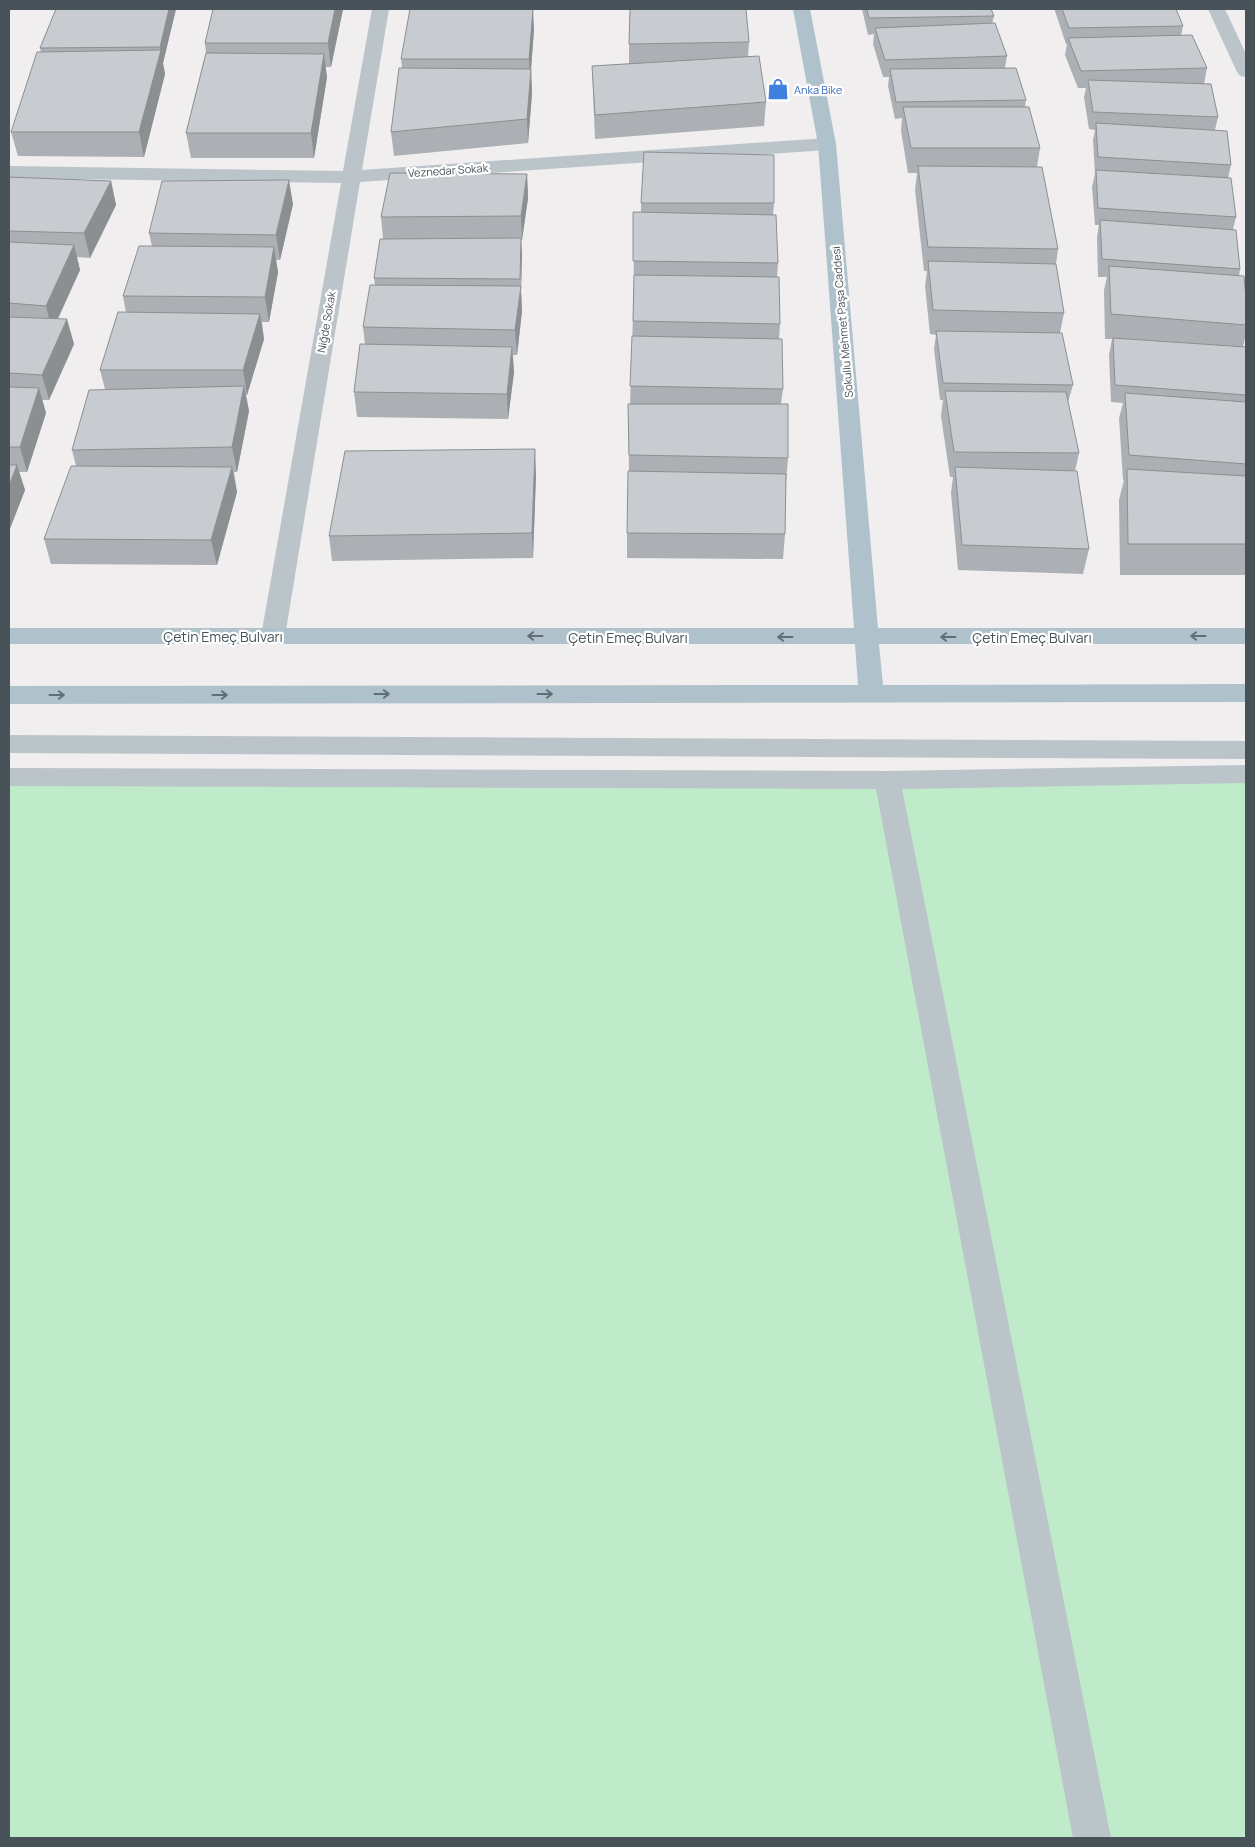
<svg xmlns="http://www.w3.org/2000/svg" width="1255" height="1847" viewBox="0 0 1255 1847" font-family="Manrope,sans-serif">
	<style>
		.green { fill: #bfebca }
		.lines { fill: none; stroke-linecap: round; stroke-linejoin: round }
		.minor { fill: #bac4c9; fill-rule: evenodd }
		.major { fill: #afc1ca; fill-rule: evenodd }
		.wall { fill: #acafb3 }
		.shaded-wall { fill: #8c8f92 }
		.building { fill: #c8ccd0; stroke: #8c8f92 }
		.oneway { stroke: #616e75 }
		.labels { text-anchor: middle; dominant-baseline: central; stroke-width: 4.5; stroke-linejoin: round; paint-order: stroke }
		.far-shop-label { font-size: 11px; fill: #366cbe; stroke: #fff; text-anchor: start }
		.far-street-label { font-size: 11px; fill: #475359; stroke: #fff }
		.street-label { font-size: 14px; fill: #475359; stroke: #fff }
	</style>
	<rect width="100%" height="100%" fill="#f0eeee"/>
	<polygon class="green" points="1246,774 1246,1838 9,1838 9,777 887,780"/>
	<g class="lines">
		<g class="minor">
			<polygon points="372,9 389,9 362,170 827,138 834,140 836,144 834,148 827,150 360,182 285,636 282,642 273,644 264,642 261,636 341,183 9,178 9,166 343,171"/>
			<polygon points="1208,9 1225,9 1246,54 1246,77 1240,76 1237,72"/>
			<polygon points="9,735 1246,741 1246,759 9,753"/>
			<polygon points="1246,765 1246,783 902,789 1111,1838 1073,1838 876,789 9,786 9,768 887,771"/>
		</g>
		<polygon class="major" points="793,9 810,9 836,144 878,628 1246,628 1246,644 879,644 883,685 1246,684 1246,702 9,704 9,686 858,685 855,644 9,644 9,628 854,628 818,144"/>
	</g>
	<g class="wall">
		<polygon points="56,9 176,9 163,63 165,74 144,157 18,156 11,132 41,52 40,48"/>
		<polygon points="343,9 331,67 325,67 327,77 314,158 191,158 186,133 206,53 205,43"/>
		<polygon points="862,9 991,9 994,16 992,24 1007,56 1005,68 1026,100 1025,107 1040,148 1037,167 1058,249 1056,264 1064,313 1060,333 1073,385 1068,402 1079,453 1075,471 1089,549 1083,574 958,570 951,493 953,477 950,477 941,416 943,400 940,400 934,349 936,335 930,334 925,286 927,271 924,271 915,190 917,173 908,173 901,131 902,118 895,119 888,86 889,77 883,77 873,44 874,34 868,35"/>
		<polygon points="1055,9 1176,9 1183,26 1181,36 1207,68 1204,84 1218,117 1215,130 1231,165 1228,178 1236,217 1233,229 1240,269 1239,276 1246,297 1246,334 1243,347 1246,347 1246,575 1120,575 1119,500 1124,480 1123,480 1119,418 1123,403 1111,402 1109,355 1112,339 1105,339 1104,290 1107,277 1098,277 1097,237 1099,225 1095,225 1092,187 1095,174 1093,140 1095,130 1089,129 1084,97 1086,88 1078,88 1065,55 1067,44 1066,44 1055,11"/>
		<polygon points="534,29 531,69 532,93 528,143 394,156 391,132 402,68 401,59"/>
		<polygon points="749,42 748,57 766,102 764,126 595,139 592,66 629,64 629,44"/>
		<polygon points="527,174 528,198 522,240 521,240 522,255 521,290 522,311 517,355 513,355 514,372 508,419 357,417 354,392 365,344 363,327 375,285 374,278 383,239 381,217"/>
		<polygon points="9,177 111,181 116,205 90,258 77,257 80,270 58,319 74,344 49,400 42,400 46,413 27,472 19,472 25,490 9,531"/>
		<polygon points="641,203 774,203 773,215 778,263 777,277 780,324 779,339 783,389 781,404 788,458 786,483 785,534 783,559 627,558 627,533 629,471 628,404 630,404 634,286 633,212 641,212"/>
		<polygon points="293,204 280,260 276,260 278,272 269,322 262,322 264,339 247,395 246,395 249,411 237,472 234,472 237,492 217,565 51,564 44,539 76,466 72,450 105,389 100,370 126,313 123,296 152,246 149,233"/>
		<polygon points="536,474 533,558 332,561 329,536"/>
	</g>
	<g class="shaded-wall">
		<polygon points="169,9 176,9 163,63 165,74 144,157 139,132 160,51 160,47"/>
		<polygon points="335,9 343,9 331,67 328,43"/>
		<polygon points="532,9 533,9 534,29 530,83 529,59"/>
		<polygon points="324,54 327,77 314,158 311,133"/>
		<polygon points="531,69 532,93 528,143 527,119"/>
		<polygon points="527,174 528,198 522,240 521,216"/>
		<polygon points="289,180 293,204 280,260 276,235"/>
		<polygon points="111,181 116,205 90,258 84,233"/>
		<polygon points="521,238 522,255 521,290 522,311 517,355 515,330 521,289"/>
		<polygon points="74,245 80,270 52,331 46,306"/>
		<polygon points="274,247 278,272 269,322 265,297"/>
		<polygon points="260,314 264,339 247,395 243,370"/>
		<polygon points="67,319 74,344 49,400 42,375"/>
		<polygon points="512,347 514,372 508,419 507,394"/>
		<polygon points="244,386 249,411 237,472 232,447"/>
		<polygon points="39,388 46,413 27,472 20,447"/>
		<polygon points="535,449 536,474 533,558 532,533"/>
		<polygon points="17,465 25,490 9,531 9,486"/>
		<polygon points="232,467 237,492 217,565 211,540"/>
	</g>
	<g class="building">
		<polygon points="56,9 169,9 160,47 40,48"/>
		<polygon points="213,9 335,9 328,43 205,43"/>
		<polygon points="410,9 533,9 529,59 401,59"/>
		<polygon points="630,9 746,9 749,42 629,44"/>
		<polygon points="867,9 991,9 994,16 869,18"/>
		<polygon points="1062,9 1176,9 1183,26 1069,28"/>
		<polygon points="995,23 1007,56 885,60 875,28"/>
		<polygon points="1192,35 1207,68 1081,71 1068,38"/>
		<polygon points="161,50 139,132 11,132 37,52"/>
		<polygon points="206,53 324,54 311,133 186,133"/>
		<polygon points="759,56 766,102 595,115 592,66"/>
		<polygon points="399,68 531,69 527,119 391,132"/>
		<polygon points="1016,68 1026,100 896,102 890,69"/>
		<polygon points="1088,80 1211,84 1218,117 1093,112"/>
		<polygon points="903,107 1029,107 1040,148 911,148"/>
		<polygon points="1096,123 1227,131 1231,165 1098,157"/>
		<polygon points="644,152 774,155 774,203 641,203"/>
		<polygon points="918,166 1042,167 1058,249 928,247"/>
		<polygon points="1096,170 1231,178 1236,217 1098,208"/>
		<polygon points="390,173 527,174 521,216 381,217"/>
		<polygon points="9,177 111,181 84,233 9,231"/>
		<polygon points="289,180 276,235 149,233 162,181"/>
		<polygon points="633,212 776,215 778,263 633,261"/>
		<polygon points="1100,220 1236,230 1240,269 1102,259"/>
		<polygon points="521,238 520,279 374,278 380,239"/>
		<polygon points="9,242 74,245 46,306 9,303"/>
		<polygon points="139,246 274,247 265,297 123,296"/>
		<polygon points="928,261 1056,264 1064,313 933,310"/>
		<polygon points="1109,266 1244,276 1246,297 1246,325 1111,314"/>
		<polygon points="634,275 779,277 780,324 633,321"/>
		<polygon points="370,285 521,286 515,330 363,327"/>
		<polygon points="118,312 260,314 243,370 100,370"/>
		<polygon points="9,317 67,319 42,375 9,373"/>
		<polygon points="936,331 1062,333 1073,385 943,383"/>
		<polygon points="632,336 782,339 783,389 630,386"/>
		<polygon points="1113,338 1246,347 1246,395 1115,385"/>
		<polygon points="360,344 512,347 507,394 354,392"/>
		<polygon points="244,386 232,447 72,450 89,390"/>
		<polygon points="9,387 39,388 20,447 9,447"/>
		<polygon points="945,391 1066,392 1079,453 954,452"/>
		<polygon points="1125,393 1246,402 1246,464 1129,455"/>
		<polygon points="628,404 788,404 788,458 629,455"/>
		<polygon points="535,449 532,533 329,536 345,451"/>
		<polygon points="9,465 17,465 9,486"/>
		<polygon points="71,466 232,467 211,540 44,539"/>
		<polygon points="955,467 1077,471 1089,549 962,545"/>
		<polygon points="1127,469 1246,476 1246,544 1128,544"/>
		<polygon points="628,471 786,474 785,534 627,533"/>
	</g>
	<defs><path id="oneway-shaft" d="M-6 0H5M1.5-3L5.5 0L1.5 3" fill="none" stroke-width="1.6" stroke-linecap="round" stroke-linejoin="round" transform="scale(1.25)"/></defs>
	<g class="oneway">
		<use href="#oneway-shaft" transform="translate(535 636) rotate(-180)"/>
		<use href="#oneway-shaft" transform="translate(1198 636) rotate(180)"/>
		<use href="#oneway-shaft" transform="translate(785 637) rotate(-180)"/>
		<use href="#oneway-shaft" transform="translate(948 637) rotate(180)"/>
		<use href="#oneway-shaft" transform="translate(382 694)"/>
		<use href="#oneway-shaft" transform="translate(545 694)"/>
		<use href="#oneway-shaft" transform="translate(57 695)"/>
		<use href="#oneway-shaft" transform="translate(220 695)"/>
	</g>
	<defs>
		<g id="shop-bare" transform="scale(1.725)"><path d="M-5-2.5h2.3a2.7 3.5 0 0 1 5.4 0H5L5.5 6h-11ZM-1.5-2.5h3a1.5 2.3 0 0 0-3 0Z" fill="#3f7fe0" stroke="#fff" stroke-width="2.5" paint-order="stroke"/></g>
	</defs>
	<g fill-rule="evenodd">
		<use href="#shop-bare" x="778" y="89"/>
	</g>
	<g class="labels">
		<g class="far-shop-label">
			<text x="794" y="89">Anka Bike</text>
		</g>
		<g class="far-street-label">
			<text transform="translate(448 170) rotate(-4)">Veznedar Sokak</text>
			<text transform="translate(326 322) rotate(-80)">Niğde Sokak</text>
			<text transform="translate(842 322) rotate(-95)">Sokullu Mehmet Paşa Caddesi</text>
		</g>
		<g class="street-label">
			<text x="223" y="636">Çetin Emeç Bulvarı</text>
			<text x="628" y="637">Çetin Emeç Bulvarı</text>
			<text x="1032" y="637">Çetin Emeç Bulvarı</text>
		</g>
	</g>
	<rect width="1255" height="1847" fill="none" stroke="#475359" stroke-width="20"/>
</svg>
